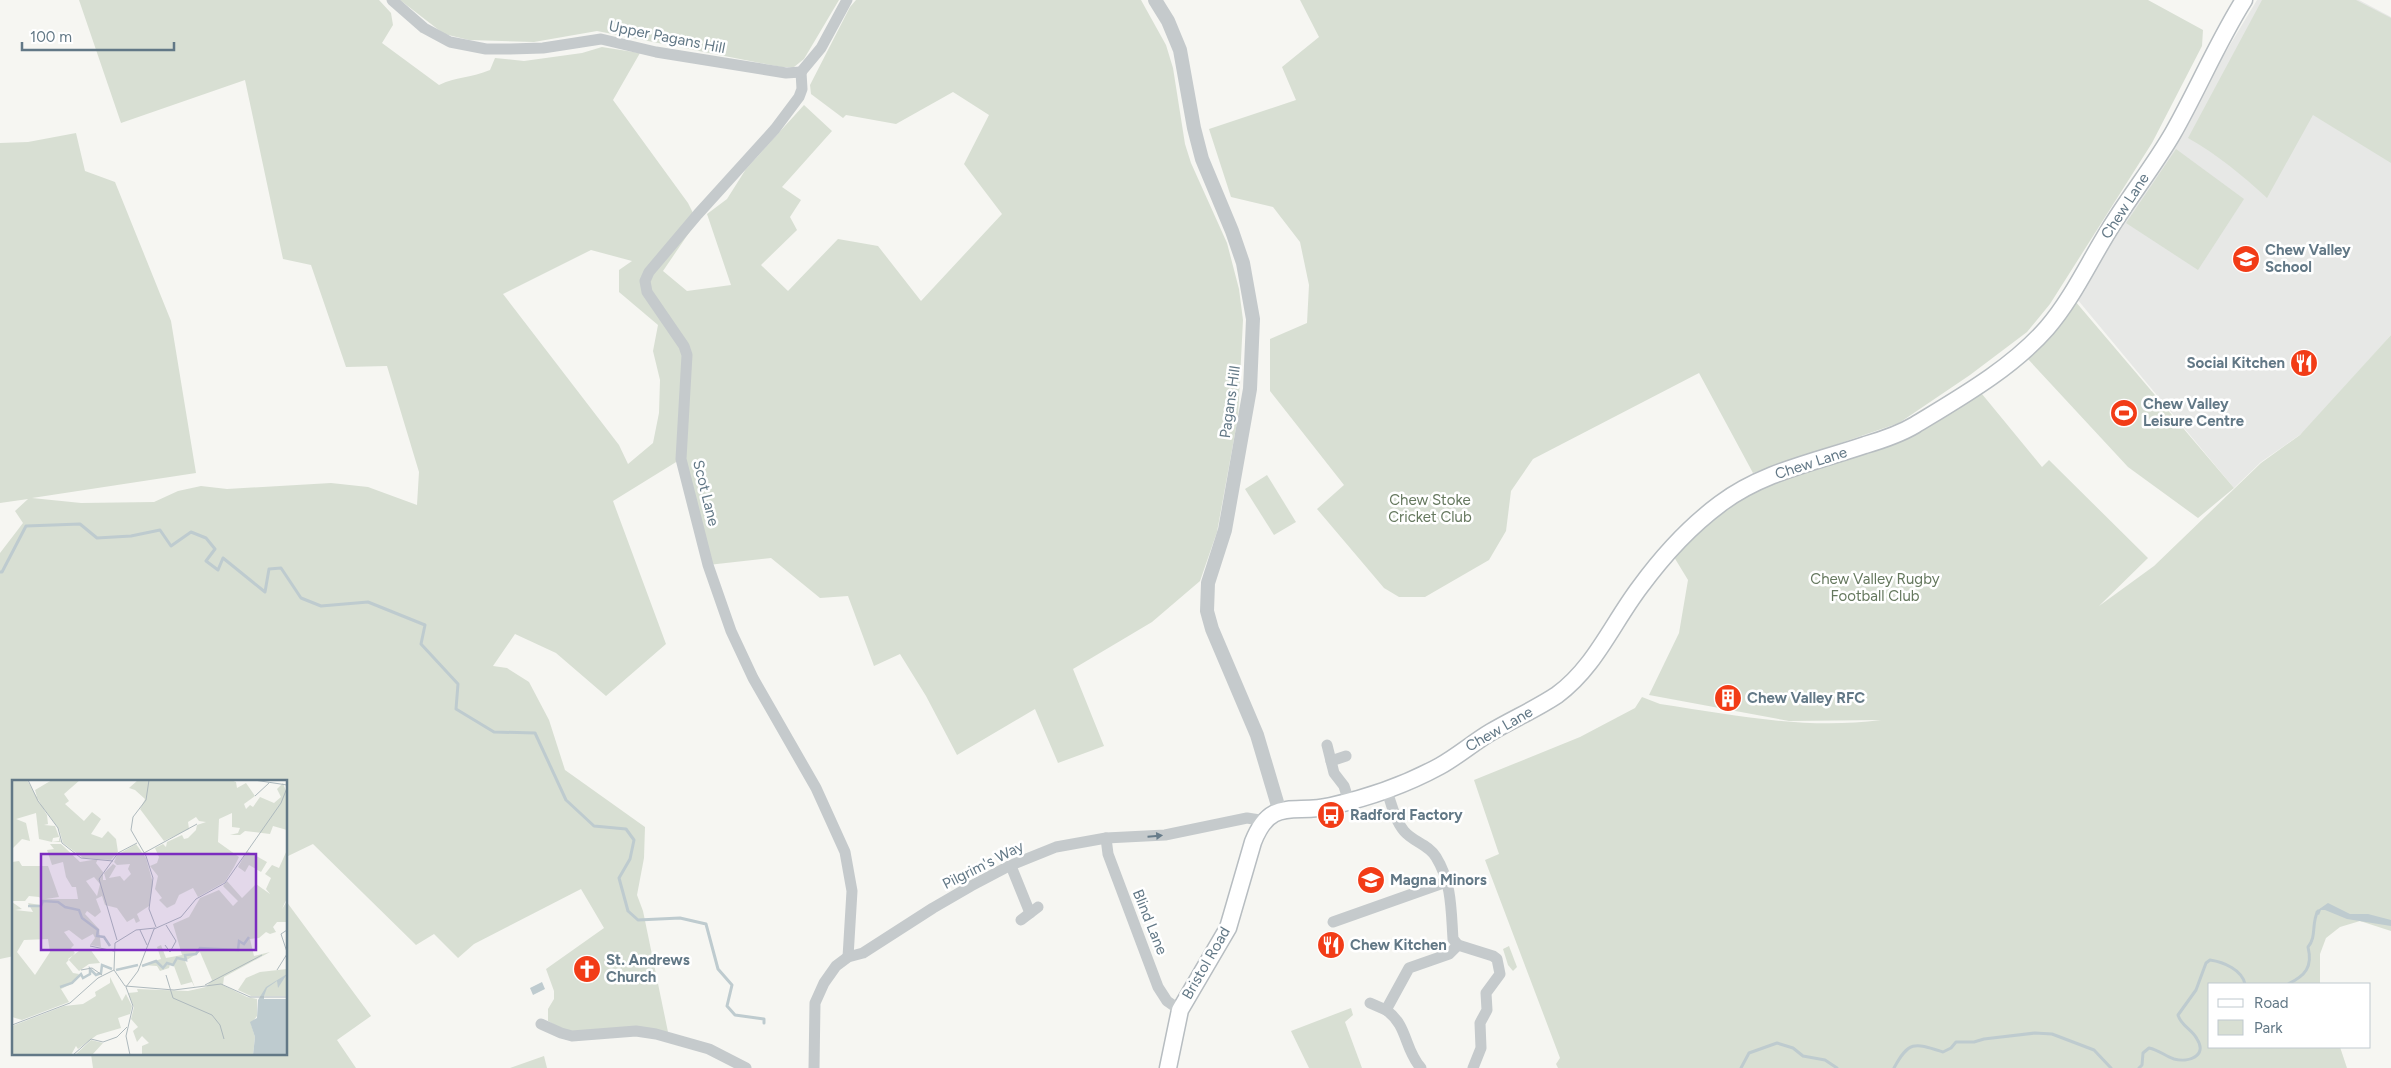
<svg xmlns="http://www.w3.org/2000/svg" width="2391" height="1068" viewBox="0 0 2391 1068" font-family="Figtree,sans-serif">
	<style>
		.built { fill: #e7e8e6 }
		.green { fill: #d8dfd3; fill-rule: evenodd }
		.water { fill: #becbcf }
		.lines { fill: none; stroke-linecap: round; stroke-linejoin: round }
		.stream { stroke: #becbcf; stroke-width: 3 }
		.secondary-casing { stroke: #b7bdc1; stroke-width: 19 }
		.minor { stroke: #c5cacc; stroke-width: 11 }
		.tertiary { stroke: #c5cacc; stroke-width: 14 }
		.secondary { stroke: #fff; stroke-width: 16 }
		.oneway { fill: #677c8a }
		.labels { text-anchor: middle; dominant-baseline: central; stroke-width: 5; stroke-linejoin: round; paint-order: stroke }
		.street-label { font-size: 15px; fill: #627886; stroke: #fff }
		.poi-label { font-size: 15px; font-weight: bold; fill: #627886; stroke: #fff; text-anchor: start }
		.park-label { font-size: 15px; fill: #65785e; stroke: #fff }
		.inset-river { fill: none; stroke: #becbcf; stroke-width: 2.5 }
		.inset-road { fill: none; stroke: #aeb9bd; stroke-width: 1 }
		.view { fill: #7b2cbf; fill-opacity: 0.15; stroke: #7b2cbf; stroke-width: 2.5 }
		.inset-edge { fill: none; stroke: #627886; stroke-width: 2.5 }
	</style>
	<rect width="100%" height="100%" fill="#f6f6f2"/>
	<polygon class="built" points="2257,0 2359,0 2391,17 2391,335 2304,432 2261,462 2234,488 2077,299"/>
	<g class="green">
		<path d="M79,0h300l12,13 2,12 -11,18 57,42c19,-9 32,-7 51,-15l5,-12 29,3 58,-8 20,-6 38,6 -27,47 75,103 9,18 -34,50 24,20 44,-6 -24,-71 20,-15 19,-30 58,-64 28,26 -50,56 19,13 -11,17 7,13 -36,35 27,26 50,-52 40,7 43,55 81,-87 -38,-50 25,-49 -36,-23 -57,32 -50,-9 -3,3 -32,-24 -1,-9 40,-78 6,-7h285l25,45 7,23 12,76 6,19 36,80 12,46 4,31 -5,97 -21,115 -17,49 -48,41 -79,47 31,77 -46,17 -23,-54 -78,46 -31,-59 -26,-42 -26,12 -26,-70 -28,2 -49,-40 -63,7 -27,-106 -68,42 53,143 -60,52 -50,-43 -41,-19 -22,32 14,2 22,14 20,38 16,50 80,57 -1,31 -7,37 6,16 25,121 -92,1 -10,-2 -18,-10v-12l6,-10v-8l-8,-22 58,-41 -23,-39 -107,55 -16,14 -24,-24 -18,11 -103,-101 -27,13v-75h-272v174l-14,3v-406l23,-30 -8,-12 13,-12 -28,4v-360l28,-1 48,-9 9,38 30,11 56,139 25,152 -164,25 49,5 73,-1 24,-11 23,-5 26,3 104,-6 37,4 49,18 2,-33 -32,-106 -41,1 -35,-102 -28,-6 -38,-179 -124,43zM591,250l41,11 -13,9v22l39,33 -5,26 7,29 -1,33 -6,30 -25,21 -9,-19 -116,-151z"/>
		<polygon points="400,0 839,0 804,59 794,67 781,67 597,31 534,42 469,40 444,34"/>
		<polygon points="1300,0 2148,0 2203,30 2202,46 2152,143 2050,304 2027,332 1970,375 1899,423 1753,473 1699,373 1533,459 1511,491 1506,531 1489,560 1425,597 1399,597 1384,588 1317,509 1344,485 1270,391 1270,339 1307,323 1309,285 1300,242 1273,207 1231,197 1209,129 1296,100 1282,67 1319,37"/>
		<path d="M2262,0h94l35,18v145l-78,-48 -46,83c-25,-23 -49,-43 -79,-60z"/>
		<polygon points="2176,149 2244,199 2198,270 2126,223"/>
		<path d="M2075,301l159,187 -36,30 -70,-51 -101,-109c21,-16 35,-34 48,-57z"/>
		<path d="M2391,335v596l-31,-10 -20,6 -14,11 -6,16v30h-110v63h130l7,21h-789l-2,-4 4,-6 -75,-198 14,-6 -25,-74 106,-43 55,-29 7,-11 18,7c74,11 145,26 221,16l-92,1 -140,-26 30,-62 9,-53 -14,-23 22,-32 38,-24 39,-18 114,-36 35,-16 60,-37 60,73 7,-7 99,98 -49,48 55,-40 107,-103 39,-28z"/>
		<polygon points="1267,475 1296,522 1274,535 1245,489"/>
		<polygon points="286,901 371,1016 337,1040 356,1068 93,1068 91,1054 286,1054"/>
		<polygon points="1509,946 1517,967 1513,971 1508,965 1503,949"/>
		<polygon points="1351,1008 1353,1015 1345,1022 1362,1068 1309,1068 1291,1031"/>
		<polygon points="544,1056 547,1068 510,1068"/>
	</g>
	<g class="water">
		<polygon points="2328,903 2350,914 2368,914 2391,920 2391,926 2347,919 2325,910 2321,910 2319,915 2315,912"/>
		<polygon points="542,982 545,989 533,995 530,988"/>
	</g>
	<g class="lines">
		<g class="stream">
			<polyline points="0,572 2,572 26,526 80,524 97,538 131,536 160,530 171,546 191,532 206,538 215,549 206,561 218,570 223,558 265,592 269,569 281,568 301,598 321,606 368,602 425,625 421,644 458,684 456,709 494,732 535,733 566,800 594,826 626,829 634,840 630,859 619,878 628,911 638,920 680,918 706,924 718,969 732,985 727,1006 735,1015 764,1019 764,1023"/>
			<path d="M2288,984c17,-8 25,-17 20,-37 9,-10 3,-24 10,-36"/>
			<polyline points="1741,1068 1749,1053 1777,1043 1793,1048 1803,1056 1825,1060 1837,1068"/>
			<path d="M1894,1068c15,-28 21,-25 49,-16l8,-4 5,-6h18l10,-3 51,-6 17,1 42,16 17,18"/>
			<path d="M2139,1068l3,-3 1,-12 6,-5c10,2 16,8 25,11 14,4 34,-3 23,-20 -5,-10 -16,-13 -19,-24l18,-25 10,-27 4,-3c14,2 32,10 35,24"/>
		</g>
		<g class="secondary-casing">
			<path id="secondary" d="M1168,1068l12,-58 48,-82 25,-86c18,-46 41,-27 78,-36 36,-8 76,-22 109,-40 18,-10 34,-24 51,-34 22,-13 45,-23 66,-37 38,-28 55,-71 83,-108 22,-30 49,-60 80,-83 42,-32 95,-42 145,-59 17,-5 35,-11 50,-20 46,-28 97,-57 132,-97 25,-29 42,-66 62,-98 20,-33 45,-64 64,-97 25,-44 44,-90 71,-133"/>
		</g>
		<g class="minor">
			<polyline points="392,0 424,28 450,42 486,49 510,49 543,48 601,39 656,52 786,73 801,72"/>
			<polyline points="801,72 802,89 799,97 775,129 698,214 649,272 645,281 647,292 684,346 687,355 681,459 708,565 731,631 753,678 816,788 845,852 852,891 848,957"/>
			<polyline points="801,72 821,48 847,0"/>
			<polyline points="1327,745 1334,773 1344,786 1349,802"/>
			<polyline points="1331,761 1346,756"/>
			<path d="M1386,788c5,14 8,31 18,43 9,11 24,13 32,26 16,26 15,53 17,82l5,6 35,11 4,3 3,15 -14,19 1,17 -7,13 1,25 -8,20"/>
			<polyline points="1106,838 1108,854 1158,987 1167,1001 1180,1010"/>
			<polyline points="1011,866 1030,913"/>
			<polyline points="1021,920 1038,907"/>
			<polyline points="1333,922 1446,882"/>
			<polyline points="1370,1003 1386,1010 1409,968 1449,954 1458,945"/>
			<path d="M1386,1010c22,15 18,39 35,58"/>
			<polyline points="541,1024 561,1033 572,1036 636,1031 656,1034 709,1049 746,1068"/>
			<polyline points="814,1068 815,1003 824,983 836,966 848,957 863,953 933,908 971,886 1009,866 1056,847 1106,838 1165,835 1247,818 1266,821"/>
		</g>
		<polyline class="tertiary" points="1155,0 1168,21 1180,50 1194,128 1202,159 1232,231 1243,263 1253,319 1250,389 1225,530 1208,583 1207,611 1212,629 1257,735 1279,809"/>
		<use href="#secondary" class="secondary"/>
	</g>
	<defs><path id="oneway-solid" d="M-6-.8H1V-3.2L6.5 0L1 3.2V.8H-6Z" transform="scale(1.25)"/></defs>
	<use class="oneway" href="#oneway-solid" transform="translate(1155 836) rotate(-5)"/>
	<defs>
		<g id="school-disc" transform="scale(1.4375)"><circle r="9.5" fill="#f23c17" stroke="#fff"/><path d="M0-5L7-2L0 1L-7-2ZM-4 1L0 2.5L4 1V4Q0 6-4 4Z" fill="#fff"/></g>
		<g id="restaurant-disc" transform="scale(1.4375)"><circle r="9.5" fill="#f23c17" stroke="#fff"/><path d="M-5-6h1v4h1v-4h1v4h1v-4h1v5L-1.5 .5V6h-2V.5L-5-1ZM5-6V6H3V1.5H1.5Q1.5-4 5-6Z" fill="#fff"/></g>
		<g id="stadium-disc" transform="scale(1.4375)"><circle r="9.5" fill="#f23c17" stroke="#fff"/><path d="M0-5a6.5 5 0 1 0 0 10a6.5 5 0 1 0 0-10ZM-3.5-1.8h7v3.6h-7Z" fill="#fff"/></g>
		<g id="building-disc" transform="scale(1.4375)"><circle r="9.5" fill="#f23c17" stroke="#fff"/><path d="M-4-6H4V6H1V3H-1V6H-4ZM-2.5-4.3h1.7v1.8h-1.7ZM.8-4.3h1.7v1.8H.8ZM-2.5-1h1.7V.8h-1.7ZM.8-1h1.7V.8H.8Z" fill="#fff"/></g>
		<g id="bus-disc" transform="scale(1.4375)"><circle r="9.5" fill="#f23c17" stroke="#fff"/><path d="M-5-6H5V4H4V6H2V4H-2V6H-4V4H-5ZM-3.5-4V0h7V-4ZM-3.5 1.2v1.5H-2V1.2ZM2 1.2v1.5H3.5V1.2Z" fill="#fff"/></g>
		<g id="church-disc" transform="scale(1.4375)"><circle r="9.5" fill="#f23c17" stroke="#fff"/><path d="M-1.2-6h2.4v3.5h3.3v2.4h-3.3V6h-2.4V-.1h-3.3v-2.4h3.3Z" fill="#fff"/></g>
	</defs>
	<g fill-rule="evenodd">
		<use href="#school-disc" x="2246" y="259"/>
		<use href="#restaurant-disc" x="2304" y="363"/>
		<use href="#stadium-disc" x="2124" y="413"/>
		<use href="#building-disc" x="1728" y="698"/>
		<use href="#bus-disc" x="1331" y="815"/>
		<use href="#school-disc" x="1371" y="880"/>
		<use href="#restaurant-disc" x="1331" y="945"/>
		<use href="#church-disc" x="587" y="969"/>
	</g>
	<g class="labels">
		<g class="street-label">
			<text transform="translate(667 37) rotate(11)">Upper Pagans Hill</text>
			<text transform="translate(2125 206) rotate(-57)">Chew Lane</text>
			<text transform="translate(1230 402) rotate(-82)">Pagans Hill</text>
			<text transform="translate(1811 463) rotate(-18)">Chew Lane</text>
			<text transform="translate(706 493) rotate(76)">Scot Lane</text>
			<text transform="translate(1499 729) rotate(-30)">Chew Lane</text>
			<text transform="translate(983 865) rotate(-27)">Pilgrim's Way</text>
			<text transform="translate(1150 922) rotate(68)">Blind Lane</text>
			<text transform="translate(1206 963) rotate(-60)">Bristol Road</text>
		</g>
		<g class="poi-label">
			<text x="2265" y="250">Chew Valley<tspan x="2265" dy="17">School</tspan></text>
			<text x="2285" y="363" text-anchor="end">Social Kitchen</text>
			<text x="2143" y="404">Chew Valley<tspan x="2143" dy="17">Leisure Centre</tspan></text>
			<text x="1747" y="698">Chew Valley RFC</text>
			<text x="1350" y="815">Radford Factory</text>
			<text x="1390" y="880">Magna Minors</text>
			<text x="1350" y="945">Chew Kitchen</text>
			<text x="606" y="960">St. Andrews<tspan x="606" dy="17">Church</tspan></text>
		</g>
		<g class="park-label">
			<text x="1430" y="500">Chew Stoke<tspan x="1430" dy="17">Cricket Club</tspan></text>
			<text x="1875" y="579">Chew Valley Rugby<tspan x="1875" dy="17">Football Club</tspan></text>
		</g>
	</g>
	<g transform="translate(12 780)">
		<rect width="275" height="275" fill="#f6f6f2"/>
		<path d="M0,0h15l20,35 1,9 -4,1 11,1 6,16h-9l7,-1v-4l-6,1 -1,4 -13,-3 -3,-26 -20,6 10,4 4,18 -8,-2 -10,10zM40,0h28l-16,14 5,7 -4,3 19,17 8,-9 9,7 -10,15 11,4 6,-7 8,8 2,13 -7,8 -28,-2 -20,-15 -4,-14 -21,-28 -3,-11zM126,0h93l5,2 1,6 9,-5 9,13 -11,8 2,5 4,-4 3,2 7,-10 14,6 7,-6 -4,-8 6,-6 4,11v36l-14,-4 -3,8 -25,-3 -5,4h-10l8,-2 2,-5 -8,-1v-14l-13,6 -1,23 21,15 -5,10 -9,15 -27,15 -5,-9 -14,7 -4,9 -8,4 -8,-8 3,-2 -7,-9 3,-13 -8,-10 7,-3 2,-6 -4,-9 8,-4 3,3 1,-5 15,-7 2,4 4,-1 8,-8 1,-5 9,-3 -7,-1 -3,-4 -8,5 1,7 -25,12 -24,-32 5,-10 -10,-9 -6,-2zM38,64h11l19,18 18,-3 -2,4 7,9v8h3l-2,-7 9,-9 3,2 -7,12 11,-2 4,5 7,-7 -3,-5 2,-5 -13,1 -3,-3 3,-7 19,-11 10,14 7,25 -4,23 -12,8 3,7 -4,2 -2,-5 -7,4 -10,-14 -12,-3 -3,-9 -6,3 5,13 -6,5 -8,-6 -2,3 14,15 2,18 -11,-2 5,-7 -2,-4 -11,6 -13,-10 -5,2 10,13 -3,3 4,5 -9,10 7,10 6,1 -6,9 -12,6 8,13 -47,18 -10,-3v-115l10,7 -7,1 18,2 -5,-9 12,2 3,-4 -4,-4 -10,-1 -4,5h-13v-39l7,-1 3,5h26l11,31 -13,2h32l-2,-12h-4l-6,-10 -3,-15 -11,3 -5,-15 7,-1zM82,97l6,7 -3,12 -11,-15zM36,159l2,13 -15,23 -18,-23 7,-12zM275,70v48l-5,11 5,-8v21h-10l-4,5 3,5 -6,2 -4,-2 -7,6 -9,1 4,17 16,-4 -46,25 -1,8 24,12 10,2v17l-6,8 4,13 -2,18h-111v-9l7,-3 -7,-7 -5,6 -4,-11 5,-4 -7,-8 3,-12 -6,-14 10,-1 -1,-3 51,2 18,-4 6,-7 -12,-28 -15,9 10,27 -3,-6 -11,3 -7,-19 -4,-2 -1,4 -9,3 -3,-5 -15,-1 19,-6 -4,-12 4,-2 5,13 16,-3 -9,-31 16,-7 11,-19 19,-8 14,16 5,-5 -15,-15 4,-5 15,17 14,-14 14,10 -4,-5 5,-11 -6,-4 7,-9 7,3zM235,71l20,11 -6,10 -12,-7 -4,7 -7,-5zM78,169l10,14 -11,1 -10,7 -11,-12 11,-8zM275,189v27h-36l-13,-6 8,-12 14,-6zM98,197l12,24 4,-7 6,12 -2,8 -12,4 3,10 -24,7 -19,14 -2,-3 -5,9h-59v-29l52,-20 19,-2 13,-8 -1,-4 15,-9zM79,260l12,3 -11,12h-17z" fill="#d8dfd3" fill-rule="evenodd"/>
		<path d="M275,194l-9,14 -1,-7 -10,7 -3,8v3h23v56h-34l2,-18 -5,-15 7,-4 1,-18 8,-13z" fill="#becbcf"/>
		<path class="inset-river" d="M16,126h13l2,-5 15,1 7,5 14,3 3,8 16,12 -1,6 7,1 6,9M130,186l14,-5 7,7 4,-5 6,2 4,-7 9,2 -1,-5 11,-1 4,-6 38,2 1,-9 5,3 5,-7M104,190l22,-5M48,207l12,-4 9,-9 2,4 7,-4v-5l6,6 5,-2 1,-8 10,4"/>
		<path class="inset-road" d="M16,0l10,21 20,27 4,15 19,15 32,3M137,0l-3,20 -13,17 -2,13 15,26 7,22 -4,31 7,18M242,0l33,5M243,16l14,-13M132,73l53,-29M143,148l-19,2 -21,13 -1,27 11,16 49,4 47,-6 29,13h37M128,150l7,15M275,150l-6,4 6,18M105,160l-18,-61 19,-26 19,-10M153,165l5,7 6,-11 -10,-16M78,166l24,5M69,190l11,-2 10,7M265,190l10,-16M154,195l7,23 39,17 8,10 4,14M193,205l57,-30M0,245l58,-22 28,-25 16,-8M61,275l18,-16 12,3 14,-5 10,-10M118,275l-4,-19 7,-30 -7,-19 12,-16 16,-42 27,-12 15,-18 29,-16 56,-80 6,-15"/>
		<path class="view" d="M29,74h215v96h-215z"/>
		<rect width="275" height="275" class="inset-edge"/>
	</g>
	<rect x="2208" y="983" width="162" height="65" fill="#ffffff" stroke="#c0c9cf"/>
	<rect x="2218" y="999" width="25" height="8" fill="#ffffff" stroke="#c0c9cf"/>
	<text x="2254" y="1008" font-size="15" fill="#627886">Road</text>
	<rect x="2218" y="1020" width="25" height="15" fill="#d8dfd3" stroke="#c0c9cf"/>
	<text x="2254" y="1033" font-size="15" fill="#627886">Park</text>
	<path d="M22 42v8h152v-8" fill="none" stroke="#627886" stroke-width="2.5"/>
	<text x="30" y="42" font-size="15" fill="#627886" stroke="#ffffff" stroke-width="4" paint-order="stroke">100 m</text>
</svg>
